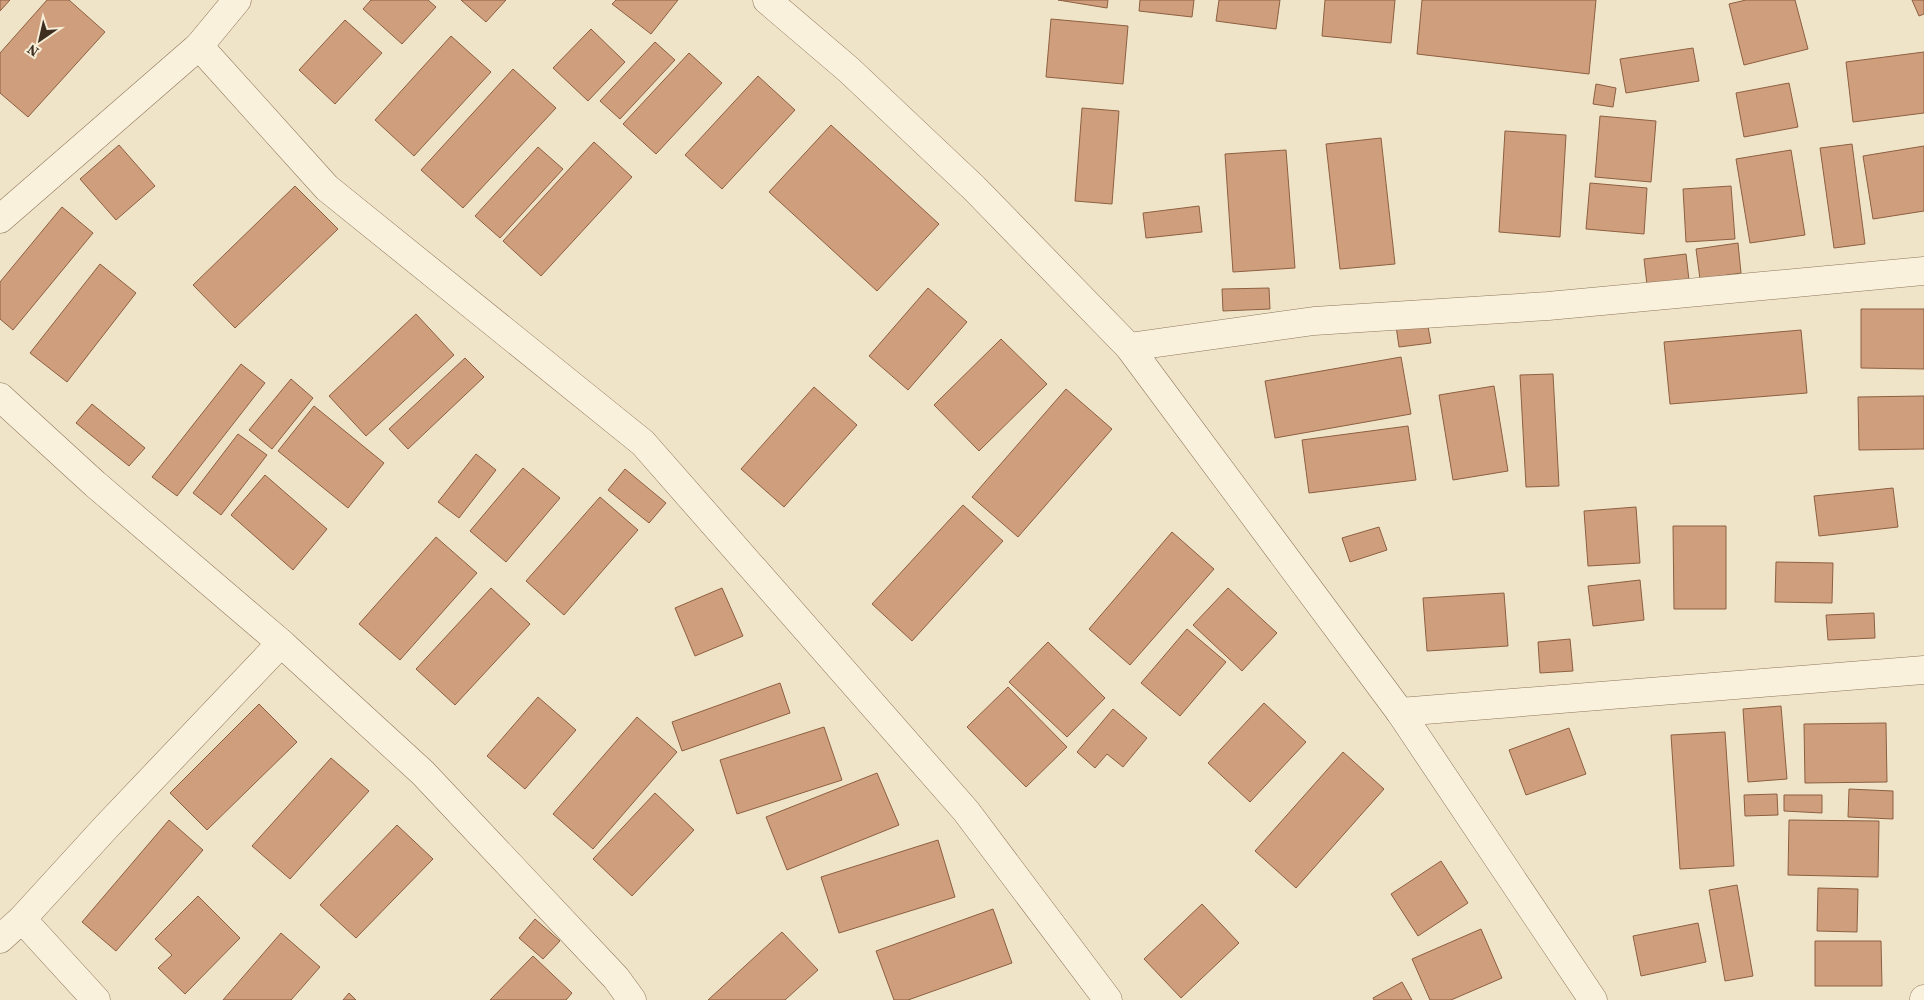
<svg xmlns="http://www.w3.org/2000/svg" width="1924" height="1000" viewBox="0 0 1924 1000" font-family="'Source Serif 4',serif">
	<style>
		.building { fill: #cf9f7d; stroke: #8d5f41 }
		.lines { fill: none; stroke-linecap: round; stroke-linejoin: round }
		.minor-casing { stroke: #8d765c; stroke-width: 29 }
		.minor { stroke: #faf1dc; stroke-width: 28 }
	</style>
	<rect width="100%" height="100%" fill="#f0e4c8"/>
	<g class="building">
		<polygon points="0,0 10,0 0,11"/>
		<polygon points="47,0 69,0 105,32 28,117 0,93 0,53"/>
		<polygon points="371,0 428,0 436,7 402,44 363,9"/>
		<polygon points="461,0 506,0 486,22"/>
		<polygon points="616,0 678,0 651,34 612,4"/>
		<polygon points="1058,0 1108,0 1107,8"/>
		<polygon points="1140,0 1194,0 1192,17 1139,11"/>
		<polygon points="1219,0 1280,0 1276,29 1216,21"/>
		<polygon points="1325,0 1395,0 1391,43 1322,36"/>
		<polygon points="1422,0 1596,0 1589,74 1417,54"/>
		<polygon points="1746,0 1795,0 1808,49 1744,65 1729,4"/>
		<polygon points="1912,0 1924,0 1924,14 1919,16"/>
		<polygon points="1051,19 1128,26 1123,84 1046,77"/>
		<polygon points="345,20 382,53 335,104 299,70"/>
		<polygon points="591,29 625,62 588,101 553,68"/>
		<polygon points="451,36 491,72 414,156 375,120"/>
		<polygon points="655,42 675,60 620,119 600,101"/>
		<polygon points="1693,48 1699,81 1626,93 1620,59"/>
		<polygon points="1924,52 1924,113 1853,122 1846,62"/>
		<polygon points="689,53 722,83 656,154 623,124"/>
		<polygon points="513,69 556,108 463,208 421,170"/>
		<polygon points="758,76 795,110 722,189 685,155"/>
		<polygon points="1789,83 1798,127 1744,137 1736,93"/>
		<polygon points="1596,84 1616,88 1613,107 1593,104"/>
		<polygon points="1082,108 1119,111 1112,204 1075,201"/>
		<polygon points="1600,116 1656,121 1651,182 1595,177"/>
		<polygon points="831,125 939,224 877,291 769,192"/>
		<polygon points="1505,131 1566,135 1560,237 1499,232"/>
		<polygon points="1381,138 1395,264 1340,269 1326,144"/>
		<polygon points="594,142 632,177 541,276 503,241"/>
		<polygon points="1852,144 1865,244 1834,248 1820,148"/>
		<polygon points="119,145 155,186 116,220 80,179"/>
		<polygon points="1924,146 1924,211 1873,219 1863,156"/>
		<polygon points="538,147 563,169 500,238 475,216"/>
		<polygon points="1286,150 1295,268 1233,272 1225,154"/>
		<polygon points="1791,150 1805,235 1750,243 1736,159"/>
		<polygon points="1590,183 1647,188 1644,234 1586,229"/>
		<polygon points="295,186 338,229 235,328 193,285"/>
		<polygon points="1731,186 1735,239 1686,242 1683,189"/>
		<polygon points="1199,206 1202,232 1146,238 1143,213"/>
		<polygon points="62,207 93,233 13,330 0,319 0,282"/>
		<polygon points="1738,243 1741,273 1700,279 1696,249"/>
		<polygon points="1686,254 1689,280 1647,285 1644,259"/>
		<polygon points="100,264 136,293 67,382 30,353"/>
		<polygon points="928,288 967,322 908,390 869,356"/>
		<polygon points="1269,288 1270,309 1223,311 1222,289"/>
		<polygon points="1861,309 1924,309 1924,369 1861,368"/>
		<polygon points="416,314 454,355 366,436 329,396"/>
		<polygon points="1427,321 1431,343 1399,347 1396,326"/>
		<polygon points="1801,330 1807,393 1670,404 1664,342"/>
		<polygon points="1001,339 1047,384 979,451 934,405"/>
		<polygon points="1401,357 1411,414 1275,438 1265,381"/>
		<polygon points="465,358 484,377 408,449 389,429"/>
		<polygon points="241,364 265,383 177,496 152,477"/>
		<polygon points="1553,374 1559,486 1526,487 1520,375"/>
		<polygon points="291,379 313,398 272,449 249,430"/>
		<polygon points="1494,386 1508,471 1453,480 1439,395"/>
		<polygon points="814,387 857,425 784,507 741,469"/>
		<polygon points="1066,389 1112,429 1018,537 972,497"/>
		<polygon points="1924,396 1924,449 1859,450 1858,397"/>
		<polygon points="92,404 145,448 129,466 76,423"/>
		<polygon points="314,406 384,463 348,508 278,451"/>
		<polygon points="1408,426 1416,480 1309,493 1302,440"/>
		<polygon points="238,434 267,455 221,515 193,493"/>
		<polygon points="476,454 496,470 459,518 438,502"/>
		<polygon points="523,468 560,498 506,562 470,531"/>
		<polygon points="625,469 666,503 649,523 608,490"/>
		<polygon points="265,475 327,529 293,570 231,515"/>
		<polygon points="1893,488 1898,527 1819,536 1814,496"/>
		<polygon points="600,497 638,530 564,615 526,581"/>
		<polygon points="963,505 1003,541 912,641 872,604"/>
		<polygon points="1636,507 1640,563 1588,566 1584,511"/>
		<polygon points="1673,526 1726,526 1726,609 1674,609"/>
		<polygon points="1379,527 1387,550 1350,562 1342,538"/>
		<polygon points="1172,532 1214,569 1130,665 1089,629"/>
		<polygon points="436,537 477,573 400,660 359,624"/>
		<polygon points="1776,562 1833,563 1832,603 1775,602"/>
		<polygon points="1640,580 1644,620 1593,626 1588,586"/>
		<polygon points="491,588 530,624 455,705 416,669"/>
		<polygon points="722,588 743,636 695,656 675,608"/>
		<polygon points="1228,588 1277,633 1242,671 1193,625"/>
		<polygon points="1504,593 1508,646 1427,651 1423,598"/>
		<polygon points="1874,613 1875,638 1828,640 1826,615"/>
		<polygon points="1187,629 1226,662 1180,716 1141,683"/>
		<polygon points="1570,639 1573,671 1540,673 1538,642"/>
		<polygon points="1048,642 1105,698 1067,737 1009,682"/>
		<polygon points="780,683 790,713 682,751 672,722"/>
		<polygon points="1008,687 1067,747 1026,787 967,727"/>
		<polygon points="538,697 576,730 525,789 487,756"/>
		<polygon points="1264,703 1306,742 1250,802 1208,763"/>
		<polygon points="259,704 297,742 207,830 170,793"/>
		<polygon points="1781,706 1787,779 1748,782 1743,709"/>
		<polygon points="1113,709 1147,738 1123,767 1107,754 1095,768 1077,752"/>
		<polygon points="637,717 677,752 593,849 553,814"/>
		<polygon points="1886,723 1887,782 1805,783 1804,724"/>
		<polygon points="824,727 842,780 737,814 720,760"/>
		<polygon points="1569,728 1586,774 1526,795 1509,750"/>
		<polygon points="1725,732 1734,866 1680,869 1671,735"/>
		<polygon points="1343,752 1384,789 1296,888 1255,851"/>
		<polygon points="331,758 369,791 290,879 252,846"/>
		<polygon points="877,773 899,825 787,870 766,817"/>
		<polygon points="1849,789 1893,791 1893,819 1848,817"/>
		<polygon points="655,793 694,830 632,896 593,859"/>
		<polygon points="1777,794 1778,815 1745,816 1744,795"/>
		<polygon points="1784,795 1822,795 1822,813 1784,811"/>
		<polygon points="169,820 203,850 116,951 82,922"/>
		<polygon points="1789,820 1879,821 1878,877 1788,875"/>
		<polygon points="397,825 433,859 356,938 320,905"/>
		<polygon points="938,840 955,897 839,933 821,877"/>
		<polygon points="1441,861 1468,903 1418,936 1391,894"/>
		<polygon points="1737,885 1753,976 1725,981 1709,890"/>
		<polygon points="1818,888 1858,889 1857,932 1817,931"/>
		<polygon points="198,896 240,938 185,994 158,968 172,955 155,939"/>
		<polygon points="1202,904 1239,943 1181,998 1144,959"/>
		<polygon points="993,909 1012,963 908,1000 894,1000 876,951"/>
		<polygon points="535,919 560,941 543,959 519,938"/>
		<polygon points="1698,923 1706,962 1641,976 1633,936"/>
		<polygon points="1481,929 1502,978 1451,1000 1430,1000 1412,959"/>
		<polygon points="782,932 818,970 785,1000 708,1000"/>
		<polygon points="281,933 320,967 291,1000 223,1000"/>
		<polygon points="1815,941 1881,941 1882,986 1815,986"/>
		<polygon points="533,956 572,993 566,1000 490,1000"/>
		<polygon points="1402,982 1412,1000 1374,1000 1373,998"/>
		<polygon points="349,993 356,1000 343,1000"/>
	</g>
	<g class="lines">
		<g class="minor-casing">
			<g id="minor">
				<polyline points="767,0 849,70 974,188 1129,347 1400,712 1593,1000"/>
				<polyline points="199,46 327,188 643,443 966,811 1108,1000"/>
				<polyline points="0,219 199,46 237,0"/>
				<polyline points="1129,347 1314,321 1548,306 1924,271"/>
				<polyline points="0,397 95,484 281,643 423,773 616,978 632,1000"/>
				<polyline points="1400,712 1924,670"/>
				<polyline points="0,939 22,919"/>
				<polyline points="96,1000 22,919 107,826 281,643"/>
				<polyline points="1924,1000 1924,999"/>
			</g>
		</g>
		<use href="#minor" class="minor"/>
	</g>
	<g transform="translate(40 40) rotate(214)" stroke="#f7eed8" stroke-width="4" paint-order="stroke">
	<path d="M0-4L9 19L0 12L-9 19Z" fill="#3d2e20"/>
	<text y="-8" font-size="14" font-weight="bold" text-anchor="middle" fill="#3d2e20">N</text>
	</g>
</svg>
